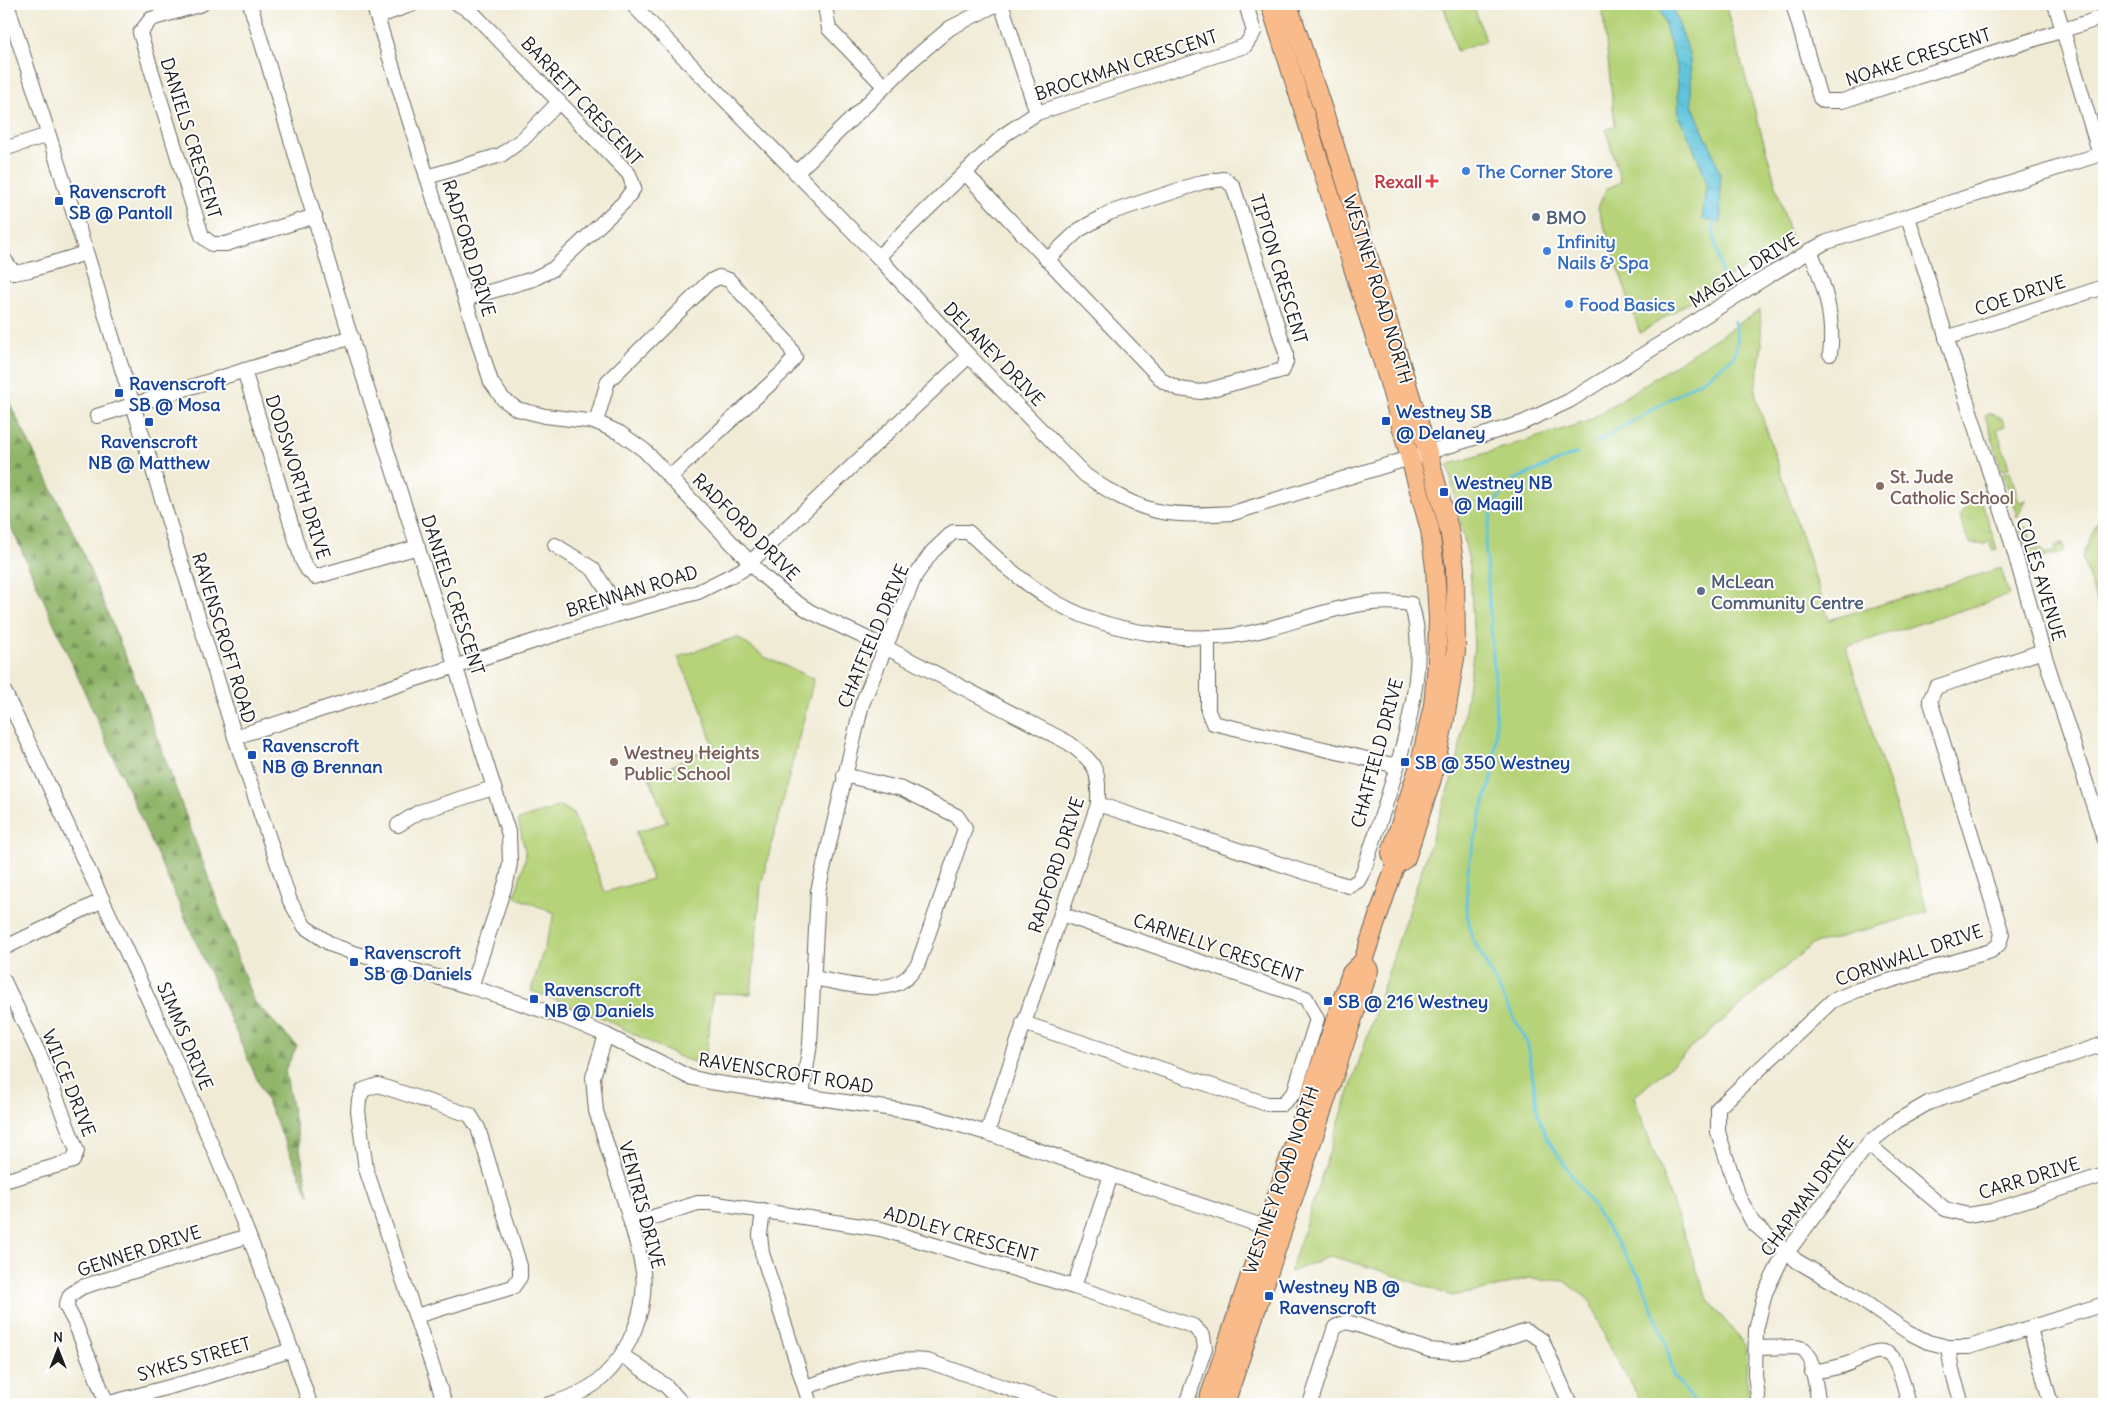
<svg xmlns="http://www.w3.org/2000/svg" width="2108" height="1408" viewBox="0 0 2108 1408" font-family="Delius,sans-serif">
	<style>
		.grass { fill: url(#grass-tufts); stroke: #69784a }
		.forest { fill: url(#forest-firs); stroke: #566842 }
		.park { fill: #b6d379; stroke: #69784a }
		.water { fill: url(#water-ripples); stroke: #3e707c }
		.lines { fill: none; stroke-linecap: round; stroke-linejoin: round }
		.stream { stroke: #5fc4dc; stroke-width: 3 }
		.minor-casing { stroke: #66645d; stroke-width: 16 }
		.major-casing { stroke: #66645d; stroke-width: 20 }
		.minor { stroke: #fff; stroke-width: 14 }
		.major { stroke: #fabb8b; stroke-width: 18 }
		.shop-dot { fill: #3f7fe0; stroke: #fff; stroke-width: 2 }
		.health-dot { fill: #e0444e; stroke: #fff; stroke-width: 2 }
		.transit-dot { fill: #1a4fb4; stroke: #fff; stroke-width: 2 }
		.service-dot { fill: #5c6f8a; stroke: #fff; stroke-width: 2 }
		.education-dot { fill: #8d6e63; stroke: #fff; stroke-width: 2 }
		.labels { text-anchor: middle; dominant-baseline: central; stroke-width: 4; stroke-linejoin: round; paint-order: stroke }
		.street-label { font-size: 18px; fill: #1c1c1c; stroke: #fff }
		.shop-label { font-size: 18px; font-weight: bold; fill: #366cbe; stroke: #fff; text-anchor: start }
		.health-label { font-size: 18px; font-weight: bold; fill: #be3a42; stroke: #fff; text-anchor: end }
		.transit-label { font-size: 18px; font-weight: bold; fill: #164399; stroke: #fff; text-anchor: start }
		.service-label { font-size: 18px; font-weight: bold; fill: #4e5e75; stroke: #fff; text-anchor: start }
		.education-label { font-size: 18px; font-weight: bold; fill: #785e54; stroke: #fff; text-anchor: start }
	</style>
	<defs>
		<pattern id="grass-tufts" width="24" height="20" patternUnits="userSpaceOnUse" patternTransform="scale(1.25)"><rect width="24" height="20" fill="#b6d379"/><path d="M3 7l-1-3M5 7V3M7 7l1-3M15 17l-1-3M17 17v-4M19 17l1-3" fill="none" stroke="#9cb568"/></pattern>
		<pattern id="forest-firs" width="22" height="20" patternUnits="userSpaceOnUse" patternTransform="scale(1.25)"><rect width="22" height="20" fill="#90b569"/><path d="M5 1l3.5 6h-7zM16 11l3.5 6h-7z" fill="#759256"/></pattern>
		<pattern id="water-ripples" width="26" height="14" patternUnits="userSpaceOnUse" patternTransform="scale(1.25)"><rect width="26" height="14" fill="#5fc4dc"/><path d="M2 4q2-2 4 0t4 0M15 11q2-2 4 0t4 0" fill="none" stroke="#52a8bc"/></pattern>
	</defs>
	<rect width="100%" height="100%" fill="#fff"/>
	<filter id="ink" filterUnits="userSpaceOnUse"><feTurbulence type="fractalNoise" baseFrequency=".02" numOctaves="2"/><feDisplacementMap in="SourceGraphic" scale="10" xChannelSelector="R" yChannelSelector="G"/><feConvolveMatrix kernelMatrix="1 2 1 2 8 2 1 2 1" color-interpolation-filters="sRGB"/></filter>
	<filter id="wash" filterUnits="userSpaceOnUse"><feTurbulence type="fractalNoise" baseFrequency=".0096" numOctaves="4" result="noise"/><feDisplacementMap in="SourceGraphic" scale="20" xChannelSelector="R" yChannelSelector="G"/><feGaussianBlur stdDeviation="1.12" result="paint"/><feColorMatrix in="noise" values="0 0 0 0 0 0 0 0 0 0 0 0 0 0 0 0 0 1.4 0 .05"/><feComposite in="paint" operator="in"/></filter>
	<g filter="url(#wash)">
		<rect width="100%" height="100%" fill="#f0ebd5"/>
		<g class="grass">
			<polygon points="1989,413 2002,419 2005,426 1997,429 2009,468 2002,470 1985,415"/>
			<polygon points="2010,471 2019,502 2027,500 2017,517 2003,473"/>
			<polygon points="1979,503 1982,503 1983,505 1997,549 1993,551 1990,541 1985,544 1971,544 1964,532 1960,515 1968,504"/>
			<polygon points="2027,527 2034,550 2041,548 2044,554 2056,551 2055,546 2062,543 2064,550 2062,552 2030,562 2020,529"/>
		</g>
		<polygon class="forest" points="4,392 79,544 144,701 253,1000 297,1046 285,1070 309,1196 4,511"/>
		<g class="park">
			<polygon points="1443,4 1473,4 1486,41 1457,51"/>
			<polygon points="1602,4 1725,4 1791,239 1640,333 1598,208 1606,189 1621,182 1606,130 1615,126"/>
			<polygon points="1760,310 1762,345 1755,391 1757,401 1829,620 2001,568 2009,595 1846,647 1928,912 1811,945 1634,1097 1707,1298 1747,1348 1746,1377 1751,1404 1641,1404 1641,1401 1610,1349 1591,1302 1564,1281 1528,1278 1486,1290 1452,1296 1379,1270 1331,1256 1290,1272 1458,759 1474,647 1470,567 1448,465 1586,422"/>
			<polygon points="2104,517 2104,624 2082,557 2098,521"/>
			<polygon points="737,637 765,657 814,679 761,885 751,994 713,993 705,1066 679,1057 599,1016 531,991 555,913 515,897 526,855 518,820 560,806 573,813 605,892 652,879 636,832 667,822 649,777 713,746 699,702 678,657"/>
		</g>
		<polygon class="water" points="1659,4 1671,4 1687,46 1690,60 1692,104 1705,136 1712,149 1720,174 1721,223 1702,219 1706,186 1704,173 1682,121 1679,119 1677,68"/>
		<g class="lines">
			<g class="stream">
				<polyline points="1714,220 1713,230 1723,279"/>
				<polyline points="1596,443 1707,377 1734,357 1738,338 1734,321"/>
				<polyline points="1577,453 1514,480 1494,503 1485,542 1495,683 1496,736 1493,774 1481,813 1468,868 1466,907 1471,935 1528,1045 1538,1114 1545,1135 1640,1277 1665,1340 1674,1376 1695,1404"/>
			</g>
		</g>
	</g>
	<g filter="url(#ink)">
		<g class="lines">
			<g class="minor-casing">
				<g id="minor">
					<polyline points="7,4 87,255 235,737 290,901 305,927 332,945 354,953 471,987 566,1018 606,1035 689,1077 710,1082 920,1113 987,1133 1274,1230"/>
					<polyline points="202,4 151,19 140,33 202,236 212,244 226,244 315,216"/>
					<polyline points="250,4 347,325 509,835 510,863 507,879 471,987"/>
					<path d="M373,4l118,378 12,17 14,10 28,7 51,6 24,11 24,17 119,126 25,21 23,15 74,35 184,96c28,22 30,25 29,61l-111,329"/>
					<polyline points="458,4 473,13 629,174 634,188 624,202 553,269 533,279 465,299"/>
					<path d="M632,4l246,253 91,99 116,119c23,16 49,32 77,37 23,4 48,2 71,1l289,-90 47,-22 204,-128 51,-30 280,-90"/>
					<polyline points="1001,4 1037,113"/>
					<polyline points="1793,4 1820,98 1824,101 1842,101 2104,17"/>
					<polyline points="2055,4 2100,155"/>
					<polyline points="825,6 829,29 884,86"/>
					<polyline points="377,17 413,4"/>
					<polyline points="4,149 48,135"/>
					<polyline points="796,173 911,61 950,28 997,4"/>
					<polyline points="966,174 1163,381 1179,389 1201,392 1283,370 1286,362 1286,353 1233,186 1224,179 1203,182 1109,213 1079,230 1047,260"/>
					<polyline points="427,177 501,155 523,139 559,102"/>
					<polyline points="1908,217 2008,530 2043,651 2104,838"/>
					<path d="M1810,250c14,34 25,68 20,104"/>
					<polyline points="878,257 1004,135 1037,113 1245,46 1254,32 1246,4"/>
					<polyline points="4,259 14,273 30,270 86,253"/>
					<polyline points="1946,338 2104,287"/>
					<polyline points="244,370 302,560 307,569 315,577 418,547"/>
					<polyline points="97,416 352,337"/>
					<polyline points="596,422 608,381 709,282 719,277 729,280 787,342 795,357 785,370 670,477"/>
					<polyline points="555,545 593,569 608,592 616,615"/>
					<polyline points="1208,637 1208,711 1213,723 1397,766"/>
					<polyline points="2043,651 1936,687 1930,700 2002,934 1999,944 1991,951 1858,990 1832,1001 1718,1108 1718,1132 1739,1197 1753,1223 1797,1261 1842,1287 1908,1332 1928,1342 1948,1347 1969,1347 2104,1304"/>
					<path d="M4,691c111,234 224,467 306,713"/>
					<polyline points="235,737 616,615 698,592 742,570 969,356"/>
					<polyline points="398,825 419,812 493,788"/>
					<polyline points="4,948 103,900"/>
					<path d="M813,978c26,4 70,18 92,1 5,-3 9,-10 13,-15l47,-136 -8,-12 -55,-27 -58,-14"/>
					<polyline points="4,981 42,1060 77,1151 73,1161 4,1181"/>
					<polyline points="1023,1023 1267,1104 1282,1104 1294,1093 1317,1019 1306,998 1061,914"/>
					<path d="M802,1095l8,-51 8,-153 44,-187 53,-128 17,-24 21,-20h15c25,23 50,47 79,65 57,37 151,50 216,33 50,-13 96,-34 148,-26 25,71 -25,195 -47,266l-6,11 -9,5 -14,-4 -237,-78"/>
					<polyline points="1868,1144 1945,1209 1968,1215 1992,1211 2104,1175"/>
					<polyline points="763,1210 760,1235 762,1253 810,1404"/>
					<polyline points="631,1224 698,1203 711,1203 881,1229 1074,1287 1193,1326 1203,1336 1205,1348 1186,1404"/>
					<polyline points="1074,1287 1111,1175"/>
					<polyline points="416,1316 513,1287 520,1277 520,1266 478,1128 470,1115 378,1085 363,1090 359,1100 358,1111 366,1169 445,1404"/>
					<polyline points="2030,1328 2051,1404"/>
					<polyline points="1948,1347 1952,1371 1962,1404"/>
					<polyline points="1756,1348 1796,1347 1804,1349 1811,1359 1819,1404"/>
					<polyline points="622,1355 666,1386 683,1404"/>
					<path d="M1812,1372c12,-2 26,-4 38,-9 12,-5 29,-19 42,-6 8,9 13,35 17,47"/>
					<path d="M805,1387c40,-12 80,-31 122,-26l127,43"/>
					<polyline points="106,1404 195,1380 292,1350"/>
					<polyline points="107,1404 75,1323 66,1306 70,1295 82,1287 248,1236"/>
					<path d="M549,1404c19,-5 40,-14 54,-27 27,-26 44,-67 40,-104 -3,-23 -11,-45 -17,-67 -10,-31 -20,-63 -30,-95l-3,-34 13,-42"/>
					<polyline points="1310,1404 1335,1327 1346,1322 1358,1325 1429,1350 1453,1352 1478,1348 1526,1331 1542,1340 1570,1404"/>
					<polyline points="1759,1404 1755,1375 1756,1330 1765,1293 1780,1262 1868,1144 1897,1121 1928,1103 2104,1044"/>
				</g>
			</g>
			<g class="major-casing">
				<g id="major">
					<polyline points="1270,4 1388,379 1430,530 1435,568 1438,619 1437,664 1433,705 1421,759 1391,853 1395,866"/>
					<polyline points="1207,1404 1351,973 1363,961 1395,866 1406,858 1432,779 1445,719 1456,652 1455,568 1449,529 1428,453 1334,143 1288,4"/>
					<polyline points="1225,1404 1369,970 1363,961"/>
				</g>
			</g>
			<use href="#minor" class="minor"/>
			<use href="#major" class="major"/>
		</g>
	</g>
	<g class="shop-dot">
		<circle cx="1466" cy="171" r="5"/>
		<circle cx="1547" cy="251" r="5"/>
		<circle cx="1569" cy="304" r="5"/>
	</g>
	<path class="health-dot" d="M1429.5 173.5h5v5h5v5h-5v5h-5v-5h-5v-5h5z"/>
	<g class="transit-dot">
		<rect x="54" y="196" width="10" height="10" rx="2.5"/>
		<rect x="114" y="388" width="10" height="10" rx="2.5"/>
		<rect x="1381" y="416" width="10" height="10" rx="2.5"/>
		<rect x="144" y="417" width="10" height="10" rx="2.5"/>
		<rect x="1439" y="487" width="10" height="10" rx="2.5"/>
		<rect x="247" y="750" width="10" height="10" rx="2.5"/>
		<rect x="1400" y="757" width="10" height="10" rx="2.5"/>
		<rect x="349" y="957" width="10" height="10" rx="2.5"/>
		<rect x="529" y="994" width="10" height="10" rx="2.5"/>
		<rect x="1323" y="996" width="10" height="10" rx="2.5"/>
		<rect x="1264" y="1291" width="10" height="10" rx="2.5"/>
	</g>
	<g class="service-dot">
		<circle cx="1536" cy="217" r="5"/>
		<circle cx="1701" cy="591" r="5"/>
	</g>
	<g class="education-dot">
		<circle cx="1880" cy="486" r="5"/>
		<circle cx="614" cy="762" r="5"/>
	</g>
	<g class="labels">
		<g class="street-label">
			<text transform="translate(1918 57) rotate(-18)">NOAKE CRESCENT</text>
			<text transform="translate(1126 65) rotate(-18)">BROCKMAN CRESCENT</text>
			<text transform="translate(582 101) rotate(47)">BARRETT CRESCENT</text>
			<text transform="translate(191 138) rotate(73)">DANIELS CRESCENT</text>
			<text transform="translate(469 248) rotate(73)">RADFORD DRIVE</text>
			<text transform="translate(1279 269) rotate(73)">TIPTON CRESCENT</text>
			<text transform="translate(1744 270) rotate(-32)">MAGILL DRIVE</text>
			<text transform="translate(1378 289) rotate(73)">WESTNEY ROAD NORTH</text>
			<text transform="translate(2020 295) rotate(-18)">COE DRIVE</text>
			<text transform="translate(994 354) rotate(46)">DELANEY DRIVE</text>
			<text transform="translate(298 477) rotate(72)">DODSWORTH DRIVE</text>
			<text transform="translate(746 527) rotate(45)">RADFORD DRIVE</text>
			<text transform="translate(2041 579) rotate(73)">COLES AVENUE</text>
			<text transform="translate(632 591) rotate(-17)">BRENNAN ROAD</text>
			<text transform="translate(453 595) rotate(72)">DANIELS CRESCENT</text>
			<text transform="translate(873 636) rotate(-67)">CHATFIELD DRIVE</text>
			<text transform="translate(224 638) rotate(73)">RAVENSCROFT ROAD</text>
			<text transform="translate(1377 753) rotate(-75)">CHATFIELD DRIVE</text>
			<text transform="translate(1056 865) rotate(-72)">RADFORD DRIVE</text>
			<text transform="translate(1218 948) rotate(19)">CARNELLY CRESCENT</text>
			<text transform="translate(1909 955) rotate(-19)">CORNWALL DRIVE</text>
			<text transform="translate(185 1036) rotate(67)">SIMMS DRIVE</text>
			<text transform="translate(786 1073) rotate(9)">RAVENSCROFT ROAD</text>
			<text transform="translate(69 1083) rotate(68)">WILCE DRIVE</text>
			<text transform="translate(2029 1178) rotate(-17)">CARR DRIVE</text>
			<text transform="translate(1281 1180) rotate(-71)">WESTNEY ROAD NORTH</text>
			<text transform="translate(1807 1196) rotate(-54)">CHAPMAN DRIVE</text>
			<text transform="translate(642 1205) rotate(75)">VENTRIS DRIVE</text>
			<text transform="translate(961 1234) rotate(16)">ADDLEY CRESCENT</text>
			<text transform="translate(139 1251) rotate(-18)">GENNER DRIVE</text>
			<text transform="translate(194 1359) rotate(-16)">SYKES STREET</text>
		</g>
		<g class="shop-label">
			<text x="1476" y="171">The Corner Store</text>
			<text x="1557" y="241">Infinity<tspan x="1557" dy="21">Nails &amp; Spa</tspan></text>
			<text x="1579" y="304">Food Basics</text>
		</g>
		<g class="health-label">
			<text x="1422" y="181">Rexall</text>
		</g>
		<g class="transit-label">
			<text x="69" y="191">Ravenscroft<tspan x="69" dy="21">SB @ Pantoll</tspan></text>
			<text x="129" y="383">Ravenscroft<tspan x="129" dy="21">SB @ Mosa</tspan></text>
			<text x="1396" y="411">Westney SB<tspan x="1396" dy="21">@ Delaney</tspan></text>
			<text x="149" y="441" text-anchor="middle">Ravenscroft<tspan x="149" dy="21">NB @ Matthew</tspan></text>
			<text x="1454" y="482">Westney NB<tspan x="1454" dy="21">@ Magill</tspan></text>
			<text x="262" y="745">Ravenscroft<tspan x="262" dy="21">NB @ Brennan</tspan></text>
			<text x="1415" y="762">SB @ 350 Westney</text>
			<text x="364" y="952">Ravenscroft<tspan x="364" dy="21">SB @ Daniels</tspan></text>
			<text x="544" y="989">Ravenscroft<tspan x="544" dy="21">NB @ Daniels</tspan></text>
			<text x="1338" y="1001">SB @ 216 Westney</text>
			<text x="1279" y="1286">Westney NB @<tspan x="1279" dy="21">Ravenscroft</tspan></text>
		</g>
		<g class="service-label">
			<text x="1546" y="217">BMO</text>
			<text x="1711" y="581">McLean<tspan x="1711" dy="21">Community Centre</tspan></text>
		</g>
		<g class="education-label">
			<text x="1890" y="476">St. Jude<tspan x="1890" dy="21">Catholic School</tspan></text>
			<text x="624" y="752">Westney Heights<tspan x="624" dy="21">Public School</tspan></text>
		</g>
	</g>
	<rect width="2108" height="1408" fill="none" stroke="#fff" stroke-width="20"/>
	<g transform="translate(58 1350)" stroke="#ffffff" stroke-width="4" paint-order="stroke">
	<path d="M0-4L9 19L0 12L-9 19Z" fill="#1c1c1c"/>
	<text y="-8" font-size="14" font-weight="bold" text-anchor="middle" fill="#1c1c1c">N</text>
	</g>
</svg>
